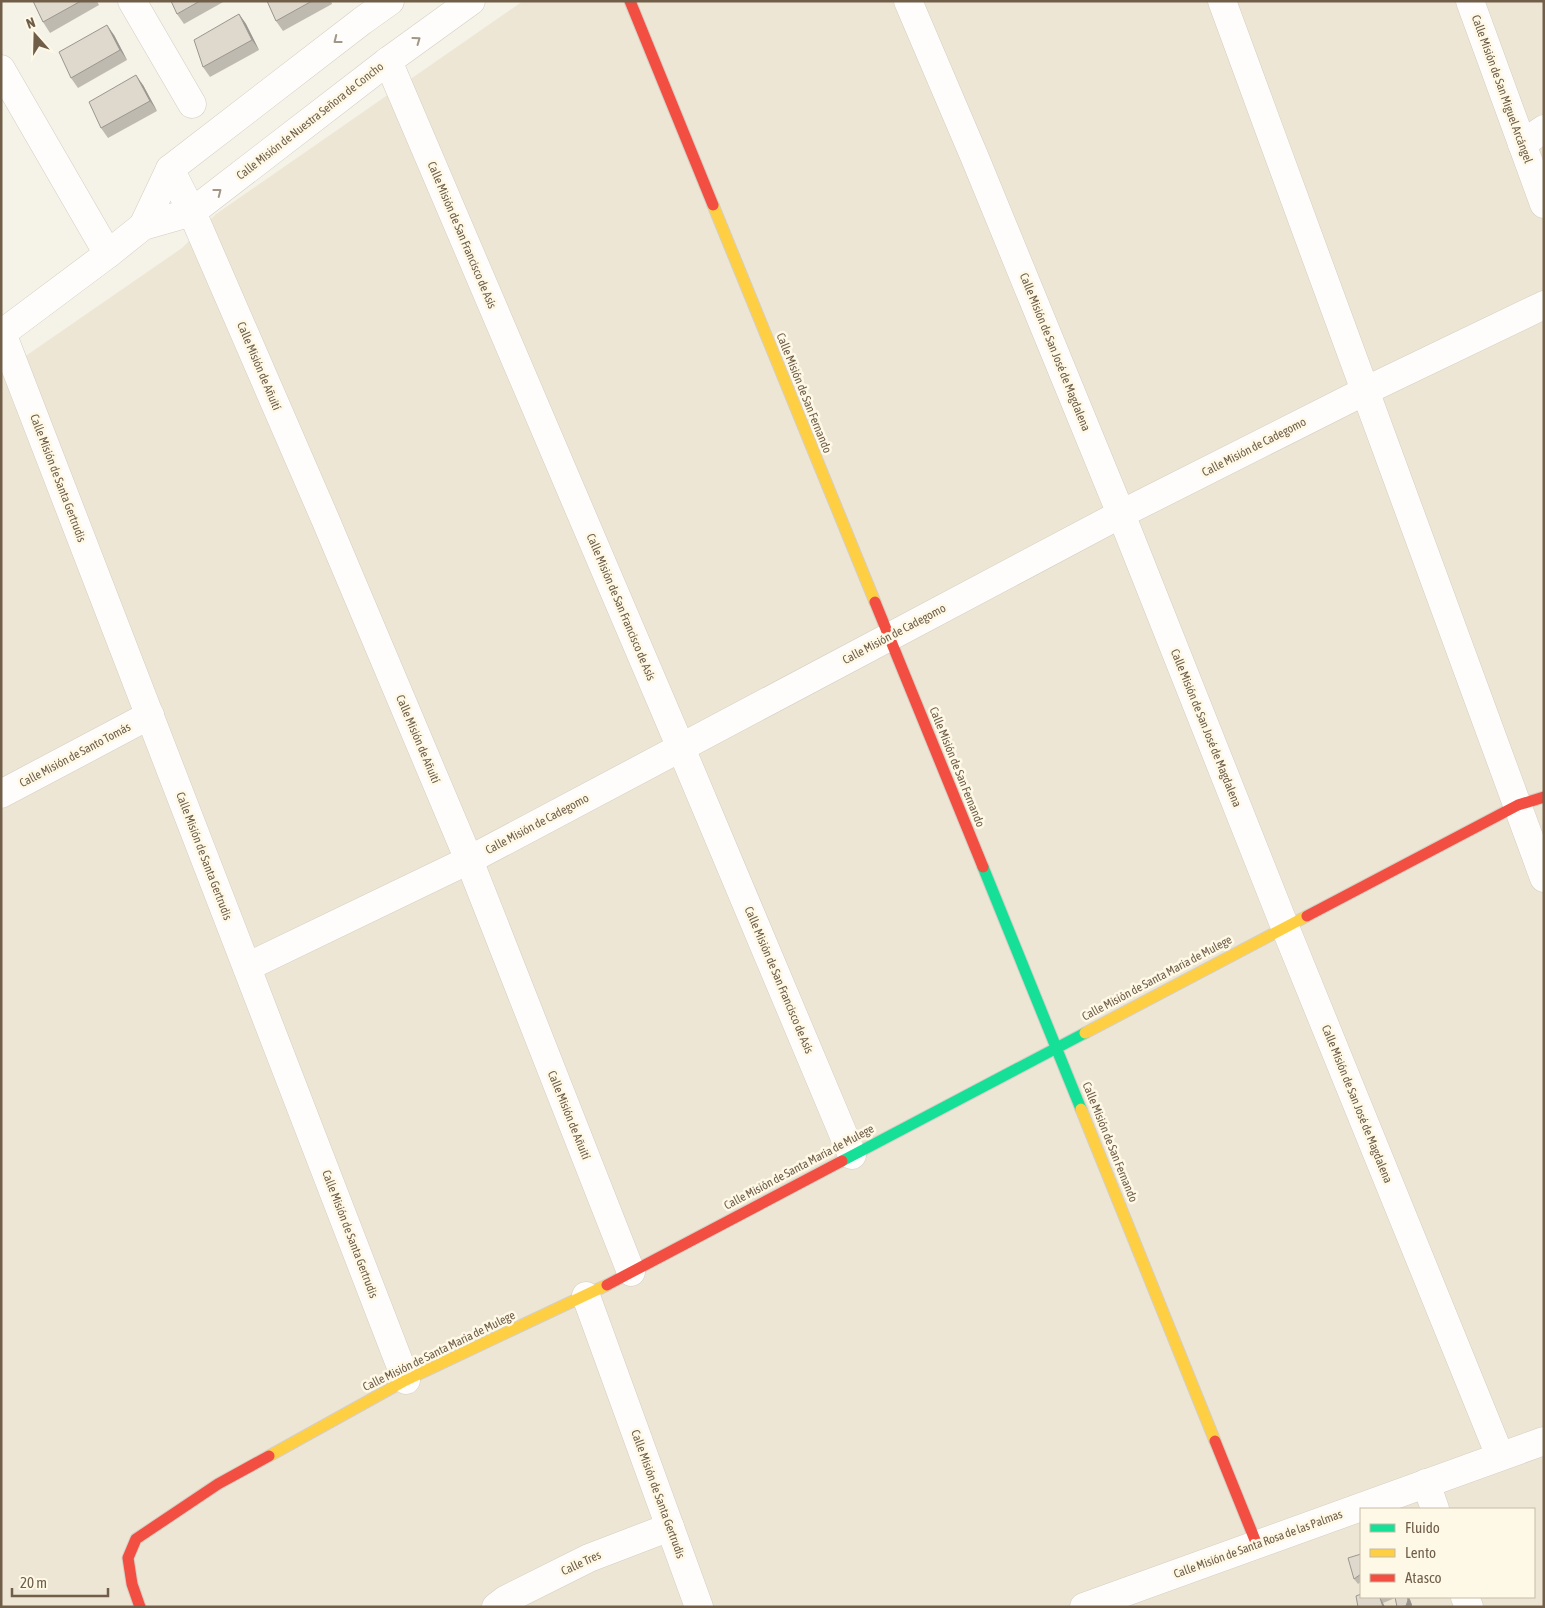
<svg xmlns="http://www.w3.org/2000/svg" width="1545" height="1608" viewBox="0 0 1545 1608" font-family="'Asap Condensed',sans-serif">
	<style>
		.residential { fill: #eee6d4; fill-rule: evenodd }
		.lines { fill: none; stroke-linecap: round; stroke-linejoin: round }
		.street-casing { stroke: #d3cec2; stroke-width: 29 }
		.fast-casing { stroke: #d5cfc4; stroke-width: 13 }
		.slow-casing { stroke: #d5cfc4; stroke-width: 13 }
		.jam-casing { stroke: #d5cfc4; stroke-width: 13 }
		.street { stroke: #fefdfb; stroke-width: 28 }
		.fast { stroke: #16e098; stroke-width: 11 }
		.slow { stroke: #ffcf43; stroke-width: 11 }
		.jam { stroke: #f24e42; stroke-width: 11 }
		.wall { fill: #bfbab0 }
		.shaded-wall { fill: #9b9790 }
		.building { fill: #ded8cd; stroke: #9b9790 }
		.oneway { stroke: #a29687 }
		.labels { text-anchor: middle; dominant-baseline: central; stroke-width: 5; stroke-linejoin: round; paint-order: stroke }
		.street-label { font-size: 12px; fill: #705e49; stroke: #fef9e6 }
	</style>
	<rect width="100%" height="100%" fill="#f5f2e7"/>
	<path class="residential" d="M523,1h1021v1606h-1543v-1234l181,-125 34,-34zM1361,1509h173v88h-173z"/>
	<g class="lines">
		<g class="street-casing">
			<g id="street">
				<polyline points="132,1 192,104"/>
				<polyline points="908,1 975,158 1121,514 1285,927 1500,1456"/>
				<polyline points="1222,1 1544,878"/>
				<polyline points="1470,1 1544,204"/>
				<polyline points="388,61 681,748 852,1155"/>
				<polyline points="1,69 108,254"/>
				<polyline points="1522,144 1544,129"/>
				<polyline points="170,169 192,212 326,521 469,860 631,1272"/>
				<polyline points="143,226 170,169 362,21 390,1"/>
				<polyline points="2,333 406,1380"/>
				<polyline points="1,334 108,254 143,226 192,212 388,61 471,1"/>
				<polyline points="1,794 150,715"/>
				<polyline points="247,967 469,860 1121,514 1365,391 1544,305"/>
				<polyline points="586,1296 699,1607"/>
				<polyline points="1426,1483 1435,1509"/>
				<polyline points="1465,1597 1469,1607"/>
				<polyline points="496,1607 505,1600 589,1558 670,1527"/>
				<polyline points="1084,1607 1544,1441"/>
			</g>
		</g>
		<g class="fast-casing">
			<g id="fast">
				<polyline points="983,867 1081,1109"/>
				<polyline points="842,1161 1085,1033"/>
			</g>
		</g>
		<g class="slow-casing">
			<g id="slow">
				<polyline points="713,205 875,602"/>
				<polyline points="1085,1033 1307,916"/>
				<polyline points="1081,1109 1215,1441"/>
				<polyline points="269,1456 406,1380 607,1285"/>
			</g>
		</g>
		<g class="jam-casing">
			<g id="jam">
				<polyline points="630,1 713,205"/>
				<polyline points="875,602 983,867"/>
				<polyline points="1307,916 1518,805 1544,797"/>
				<polyline points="607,1285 842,1161"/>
				<polyline points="1215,1441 1257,1545"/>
				<polyline points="140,1607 132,1584 128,1558 136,1539 218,1484 269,1456"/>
			</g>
		</g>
		<use href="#street" class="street"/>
		<use href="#fast" class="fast"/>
		<use href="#slow" class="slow"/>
		<use href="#jam" class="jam"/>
	</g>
	<g class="wall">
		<polygon points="33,1 97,1 99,5 50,33 43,22"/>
		<polygon points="171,1 225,1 184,24 177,14"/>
		<polygon points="267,1 331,1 332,4 283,31 276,21"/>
		<polygon points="239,14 246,24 259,50 210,77 203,67"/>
		<polygon points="114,35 127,60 78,88 71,78"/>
		<polygon points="143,85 157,111 108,138 101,128"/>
		<polygon points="1361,1554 1361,1582 1358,1584 1354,1579"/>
		<polygon points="1361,1597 1409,1597 1412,1605 1411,1607 1397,1607 1395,1598 1383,1603"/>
	</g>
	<g class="shaded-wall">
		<polygon points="239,14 246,24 259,50 252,40"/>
		<polygon points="107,25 114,35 127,60 120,50"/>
		<polygon points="136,75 143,85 157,111 150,101"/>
		<polygon points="1407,1597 1409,1597 1412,1605 1411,1607 1406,1606"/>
		<polygon points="1380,1598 1383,1603 1385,1607 1383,1607"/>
	</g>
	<g class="building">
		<polygon points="33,1 81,1 43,22"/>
		<polygon points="171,1 200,1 177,14"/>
		<polygon points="267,1 312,1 276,21"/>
		<polygon points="239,14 252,40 203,67 194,40"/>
		<polygon points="107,25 120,50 71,78 59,52"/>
		<polygon points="136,75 150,101 101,128 89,102"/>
		<polygon points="1361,1554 1361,1574 1354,1579 1348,1558"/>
		<polygon points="1361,1594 1361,1597 1382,1597 1380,1598 1383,1607 1358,1607 1356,1596"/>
		<polygon points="1395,1597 1407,1597 1408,1600 1406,1606 1397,1607"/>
	</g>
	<defs><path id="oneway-chevron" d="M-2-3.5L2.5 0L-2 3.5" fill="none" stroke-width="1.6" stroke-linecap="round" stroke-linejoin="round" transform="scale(1.25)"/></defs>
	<g class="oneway">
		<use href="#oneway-chevron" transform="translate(337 40) rotate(142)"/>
		<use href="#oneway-chevron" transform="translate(417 40) rotate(-36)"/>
		<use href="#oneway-chevron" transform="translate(218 192) rotate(-38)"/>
	</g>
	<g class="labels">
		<g class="street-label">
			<text transform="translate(1502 89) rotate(70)">Calle Misión de San Miguel Arcángel</text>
			<text transform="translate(310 121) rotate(-38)">Calle Misión de Nuestra Señora de Concho</text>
			<text transform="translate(462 235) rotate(67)">Calle Misión de San Francisco de Asís</text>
			<text transform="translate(1055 352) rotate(68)">Calle Misión de San José de Magdalena</text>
			<text transform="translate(259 366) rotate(67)">Calle Misión de Añuití</text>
			<text transform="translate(804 393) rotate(68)">Calle Misión de San Fernando</text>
			<text transform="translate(1254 447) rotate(-27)">Calle Misión de Cadegomo</text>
			<text transform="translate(58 478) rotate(69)">Calle Misión de Santa Gertrudis</text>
			<text transform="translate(621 607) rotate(67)">Calle Misión de San Francisco de Asís</text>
			<text transform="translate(894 634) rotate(-28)">Calle Misión de Cadegomo</text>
			<text transform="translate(1206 728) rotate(68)">Calle Misión de San José de Magdalena</text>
			<text transform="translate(418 739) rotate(67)">Calle Misión de Añuití</text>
			<text transform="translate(75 755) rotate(-28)">Calle Misión de Santo Tomás</text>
			<text transform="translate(957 767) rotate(68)">Calle Misión de San Fernando</text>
			<text transform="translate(537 824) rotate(-28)">Calle Misión de Cadegomo</text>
			<text transform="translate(204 856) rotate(69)">Calle Misión de Santa Gertrudis</text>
			<text transform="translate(1157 978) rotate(-28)">Calle Misión de Santa Maria de Mulege</text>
			<text transform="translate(779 980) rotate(67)">Calle Misión de San Francisco de Asís</text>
			<text transform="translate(1357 1104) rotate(68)">Calle Misión de San José de Magdalena</text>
			<text transform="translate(569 1115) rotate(68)">Calle Misión de Añuití</text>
			<text transform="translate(1110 1142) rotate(68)">Calle Misión de San Fernando</text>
			<text transform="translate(799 1167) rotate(-28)">Calle Misión de Santa Maria de Mulege</text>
			<text transform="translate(350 1234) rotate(69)">Calle Misión de Santa Gertrudis</text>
			<text transform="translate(439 1351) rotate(-26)">Calle Misión de Santa Maria de Mulege</text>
			<text transform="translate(658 1494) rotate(70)">Calle Misión de Santa Gertrudis</text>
			<text transform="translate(1258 1544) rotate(-20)">Calle Misión de Santa Rosa de las Palmas</text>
			<text transform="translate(581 1563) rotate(-25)">Calle Tres</text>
		</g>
	</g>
	<rect width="1545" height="1608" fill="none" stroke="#705e49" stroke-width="5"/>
	<rect x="1360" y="1508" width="175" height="90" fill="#fef9e6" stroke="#c5bba7"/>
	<rect x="1370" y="1524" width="25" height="8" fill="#16e098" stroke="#c5bba7"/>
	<text x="1405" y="1533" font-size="15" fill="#705e49">Fluido</text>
	<rect x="1370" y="1549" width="25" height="8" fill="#ffcf43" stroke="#c5bba7"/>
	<text x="1405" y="1558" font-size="15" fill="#705e49">Lento</text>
	<rect x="1370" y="1574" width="25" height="8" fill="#f24e42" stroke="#c5bba7"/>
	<text x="1405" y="1583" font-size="15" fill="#705e49">Atasco</text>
	<g transform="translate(35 35) rotate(340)" stroke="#fef9e6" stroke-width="4" paint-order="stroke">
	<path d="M0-4L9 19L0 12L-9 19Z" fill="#705e49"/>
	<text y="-8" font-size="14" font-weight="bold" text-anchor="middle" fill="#705e49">N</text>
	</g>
	<path d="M12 1588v8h96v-8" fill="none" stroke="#705e49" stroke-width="2.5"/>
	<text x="20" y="1588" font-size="15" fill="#705e49" stroke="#fef9e6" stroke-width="4" paint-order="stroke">20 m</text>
</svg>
